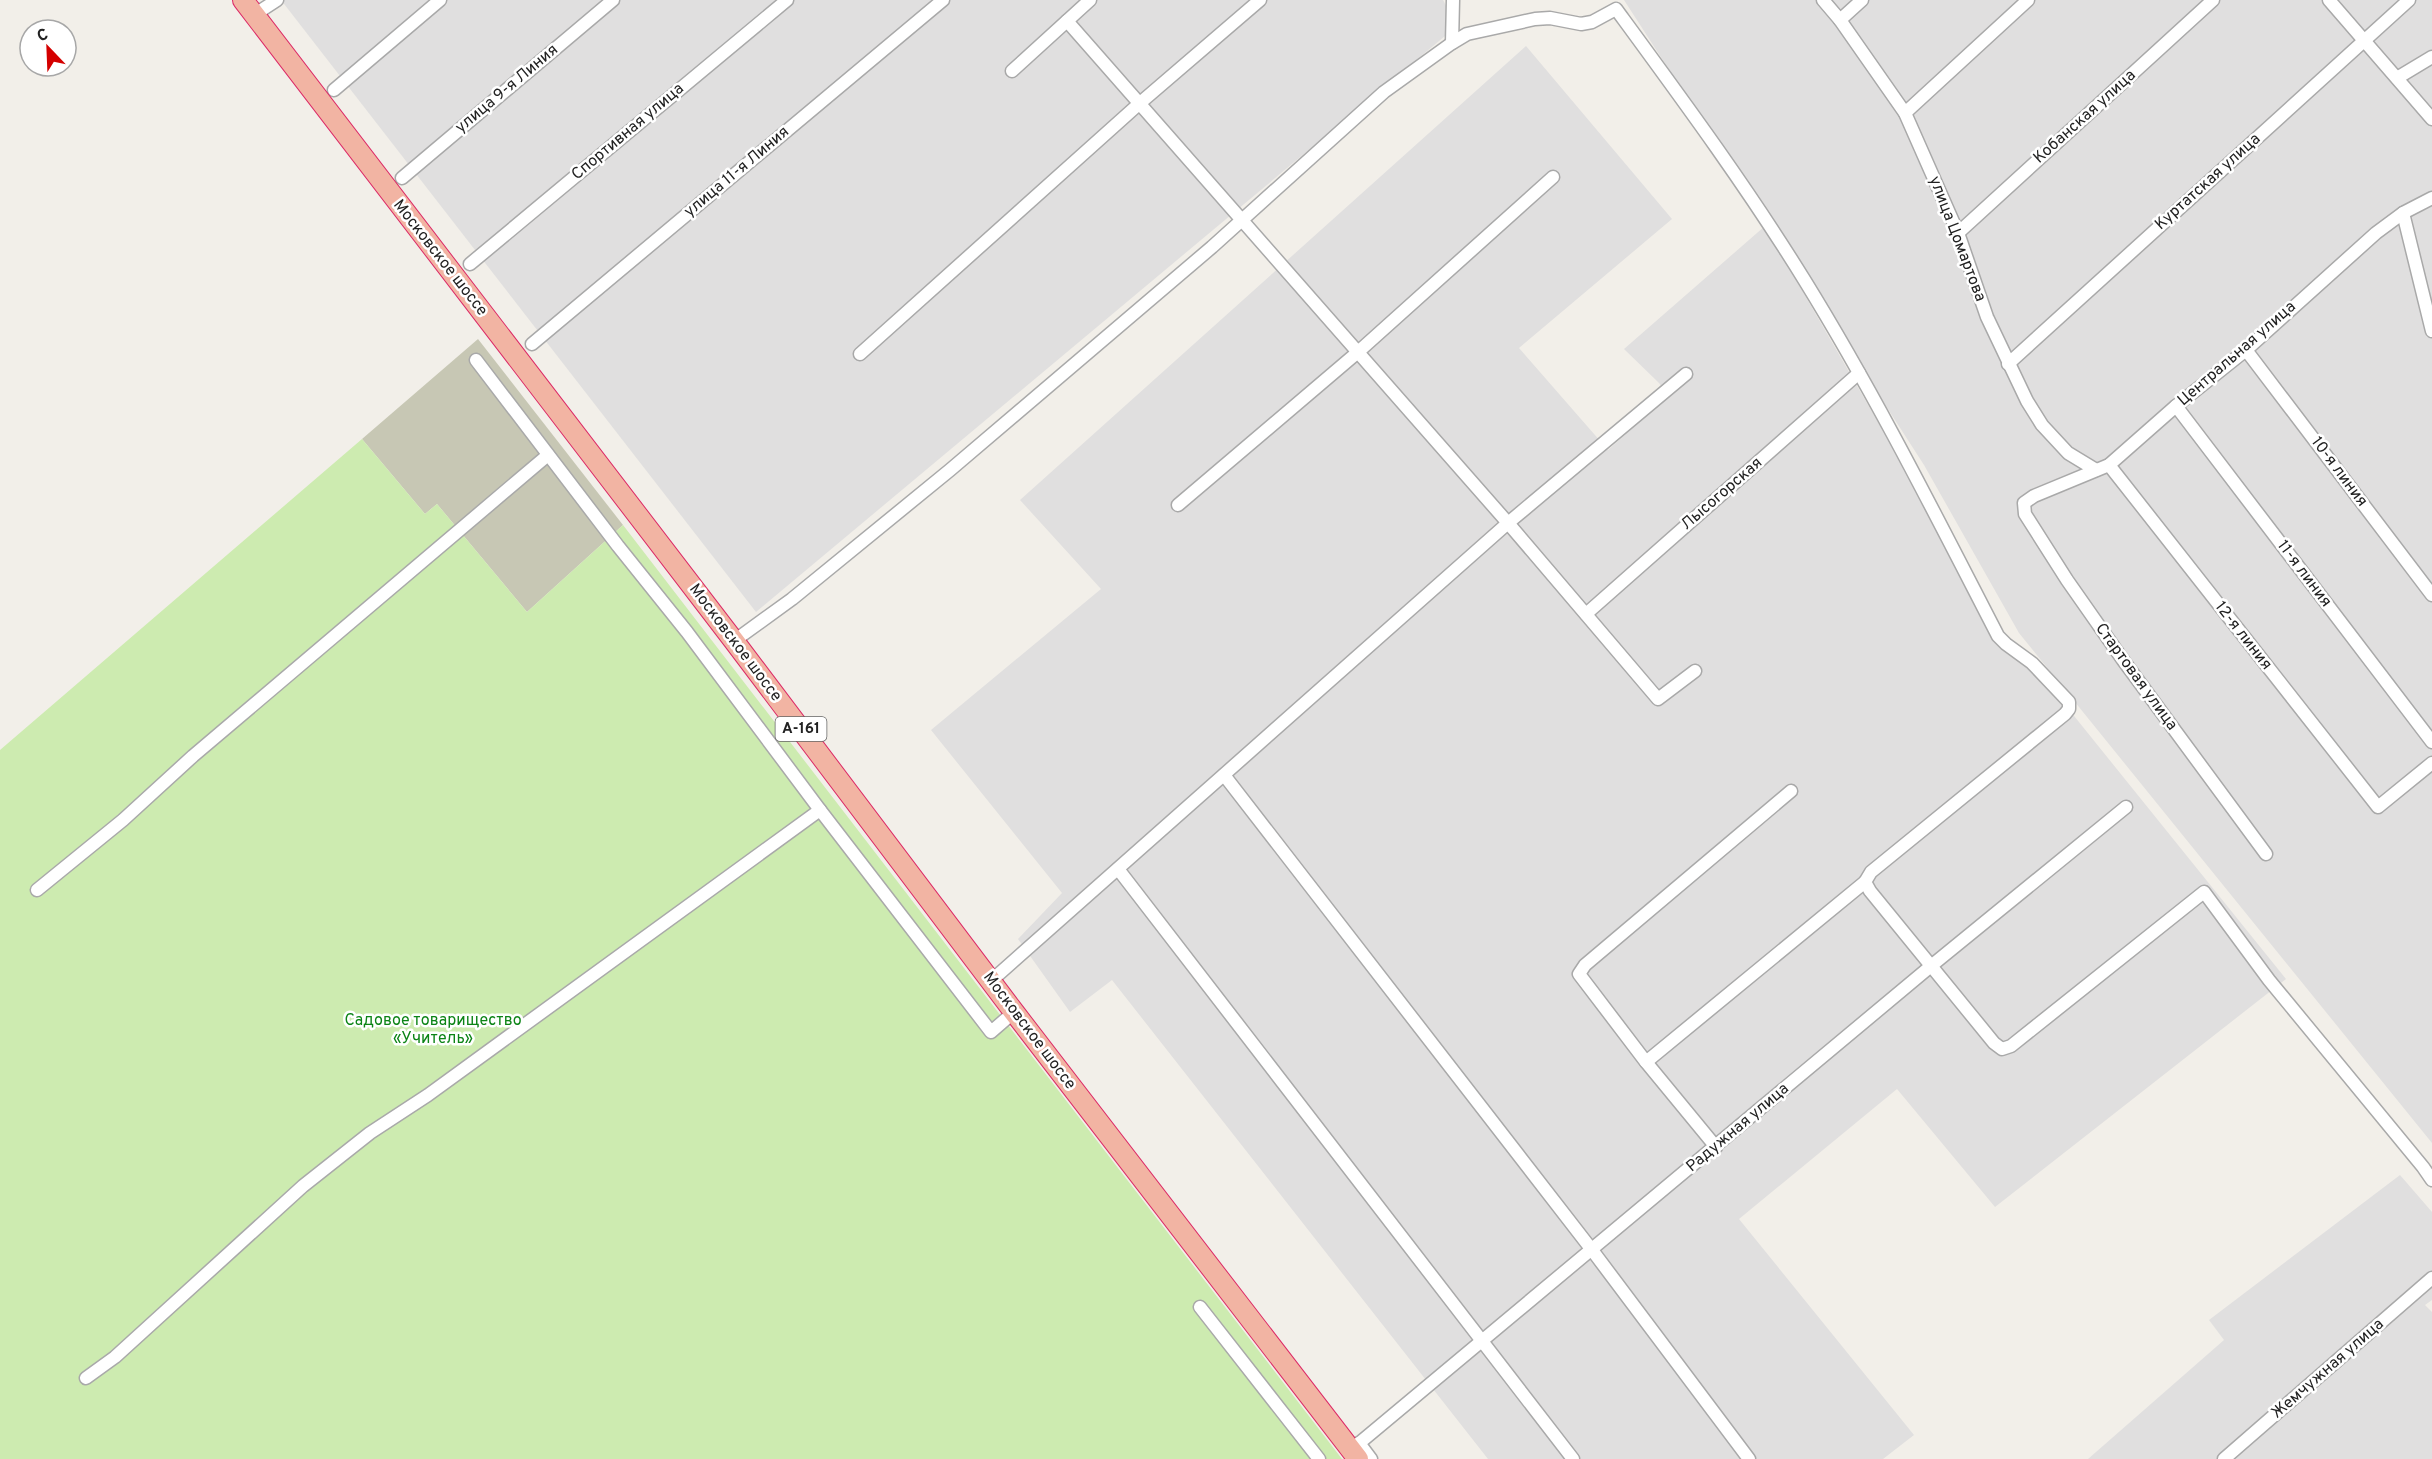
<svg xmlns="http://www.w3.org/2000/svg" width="2432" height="1459" viewBox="0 0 2432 1459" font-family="Overpass,sans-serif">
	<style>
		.residential { fill: #e0dfdf }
		.construction { fill: #c7c7b4 }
		.grass { fill: #cdebb0 }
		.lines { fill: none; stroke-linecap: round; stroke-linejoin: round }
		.minor-casing { stroke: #a9a9a9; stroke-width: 15 }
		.trunk-casing { stroke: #dc2a67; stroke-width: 22 }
		.minor { stroke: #fff; stroke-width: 12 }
		.trunk { stroke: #f2b4a3; stroke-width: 20 }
		.labels { text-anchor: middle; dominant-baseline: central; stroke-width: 5; stroke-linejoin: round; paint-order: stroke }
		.shield { fill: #fff; stroke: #646464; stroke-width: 1.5 }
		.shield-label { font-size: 15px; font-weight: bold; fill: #222 }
		.street-label { font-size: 16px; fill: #222; stroke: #fff }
		.park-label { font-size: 16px; fill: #0c8416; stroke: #fff }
	</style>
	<rect width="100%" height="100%" fill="#f2efe9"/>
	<g class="residential">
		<polygon points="281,0 1443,0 1457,26 756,612"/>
		<polygon points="1624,0 2432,0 2432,1143 2019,633 1924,465"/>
		<polygon points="1526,46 1672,219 1519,348 1608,450 1668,396 1659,383 1624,349 1765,226 1920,495 1994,634 2033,665 2286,979 1995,1207 1897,1089 1739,1219 1914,1435 1883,1459 1488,1459 1112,980 1070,1012 1018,939 1062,893 931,730 1101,589 1020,500"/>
		<polygon points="2400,1175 2432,1212 2432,1300 2425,1305 2432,1312 2432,1459 2088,1459 2224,1340 2209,1320"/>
	</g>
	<polygon class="construction" points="478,339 623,525 527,612 437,504 425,514 362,439"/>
	<polygon class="grass" points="362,439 425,514 437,504 527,612 623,525 1342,1459 0,1459 0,750"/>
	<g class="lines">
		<g class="minor-casing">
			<g id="minor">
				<polyline points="1823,0 1840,20 1905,113 1958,233 1987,317 2027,401 2042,425 2068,453 2096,470"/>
				<polyline points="2329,0 2432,119"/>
				<polyline points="254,15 277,0"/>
				<polyline points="1840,20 1862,0"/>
				<polyline points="1067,21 1508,523 1658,699 1695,671"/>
				<polyline points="1452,43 1453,0"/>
				<polyline points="1012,71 1090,0"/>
				<polyline points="2397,78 2432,57"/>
				<polyline points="334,90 440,0"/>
				<polyline points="1905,113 2028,0"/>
				<polyline points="402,178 613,0"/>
				<polyline points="2403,213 2432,331"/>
				<polyline points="1958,233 2213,0"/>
				<polyline points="470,264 787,0"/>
				<polyline points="532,344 943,0"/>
				<polyline points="2246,350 2432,595"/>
				<polyline points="860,354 1140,103 1260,0"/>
				<polyline points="476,360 618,546 687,632 820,810 991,1032 1014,1012"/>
				<polyline points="2008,364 2409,0"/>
				<polyline points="2176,406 2432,742"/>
				<polyline points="2109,465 2378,807 2432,763"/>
				<polyline points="1178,505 1358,352 1553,177"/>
				<polyline points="1586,614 1859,373"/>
				<path d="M734,641l58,-42 158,-129 262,-223 172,-155 68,-49 15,-9 68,-15 15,-1 31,6 11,-2 24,-13c66,90 131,178 189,272 71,115 131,235 193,355l8,8 26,19 37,39v7l-4,5 -194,158 -6,10 5,9 124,152 8,6 9,-3 193,-154 65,88 154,187 9,13"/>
				<polyline points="1224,775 1592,1250 1749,1459"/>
				<polyline points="2266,854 2123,660 2067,580 2025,514 2024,503 2034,496 2109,465 2176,406 2246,350 2376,233 2403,213 2432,198"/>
				<polyline points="1118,869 1573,1459"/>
				<polyline points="37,890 123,820 193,756 548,455"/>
				<polyline points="991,981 1508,523 1686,374"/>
				<polyline points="1646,1062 1865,882"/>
				<polyline points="1716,1147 1646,1062 1579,974 1585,965 1791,791"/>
				<polyline points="1200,1307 1319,1459"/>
				<polyline points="86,1378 115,1357 303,1186 370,1133 428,1095 820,810"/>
				<polyline points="1359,1443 1371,1459"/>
				<polyline points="1351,1450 1931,966 2126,807"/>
				<polyline points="2224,1459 2432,1278"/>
			</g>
		</g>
		<g class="trunk-casing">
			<polyline id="trunk" points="243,0 734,641 1014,1012 1358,1459"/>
		</g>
		<use href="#minor" class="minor"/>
		<use href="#trunk" class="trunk"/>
	</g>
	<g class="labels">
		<rect class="shield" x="775.5" y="717" width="51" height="24" rx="4.5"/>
		<g class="shield-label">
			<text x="801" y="729">А-161</text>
		</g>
		<g class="street-label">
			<text transform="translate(507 89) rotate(-40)">улица 9-я Линия</text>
			<text transform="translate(2085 117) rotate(-42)">Кобанская улица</text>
			<text transform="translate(628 132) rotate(-40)">Спортивная улица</text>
			<text transform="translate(737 172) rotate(-40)">улица 11-я Линия</text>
			<text transform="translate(2208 182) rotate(-42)">Куртатская улица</text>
			<text transform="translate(1957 239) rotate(69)">улица Цомартова</text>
			<text transform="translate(440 258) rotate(52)">Московское шоссе</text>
			<text transform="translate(2237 354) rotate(-41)">Центральная улица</text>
			<text transform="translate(2339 472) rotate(53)">10-я линия</text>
			<text transform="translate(1722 494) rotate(-41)">Лысогорская</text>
			<text transform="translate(2304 574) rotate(53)">11-я линия</text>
			<text transform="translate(2243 636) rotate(52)">12-я линия</text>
			<text transform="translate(735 643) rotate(53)">Московское шоссе</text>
			<text transform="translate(2136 677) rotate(54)">Стартовая улица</text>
			<text transform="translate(1029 1031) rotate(53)">Московское шоссе</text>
			<text transform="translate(1738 1128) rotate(-40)">Радужная улица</text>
			<text transform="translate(2328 1369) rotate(-41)">Жемчужная улица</text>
		</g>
		<g class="park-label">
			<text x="433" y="1021">Садовое товарищество<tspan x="433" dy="18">«Учитель»</tspan></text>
		</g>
	</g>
	<g transform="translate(48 48) rotate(337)"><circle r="28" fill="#ffffff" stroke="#a7a7a7" stroke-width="1.5"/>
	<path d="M0-4.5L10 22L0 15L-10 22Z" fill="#d40000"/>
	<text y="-9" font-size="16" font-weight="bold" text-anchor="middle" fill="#222222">С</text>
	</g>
</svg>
